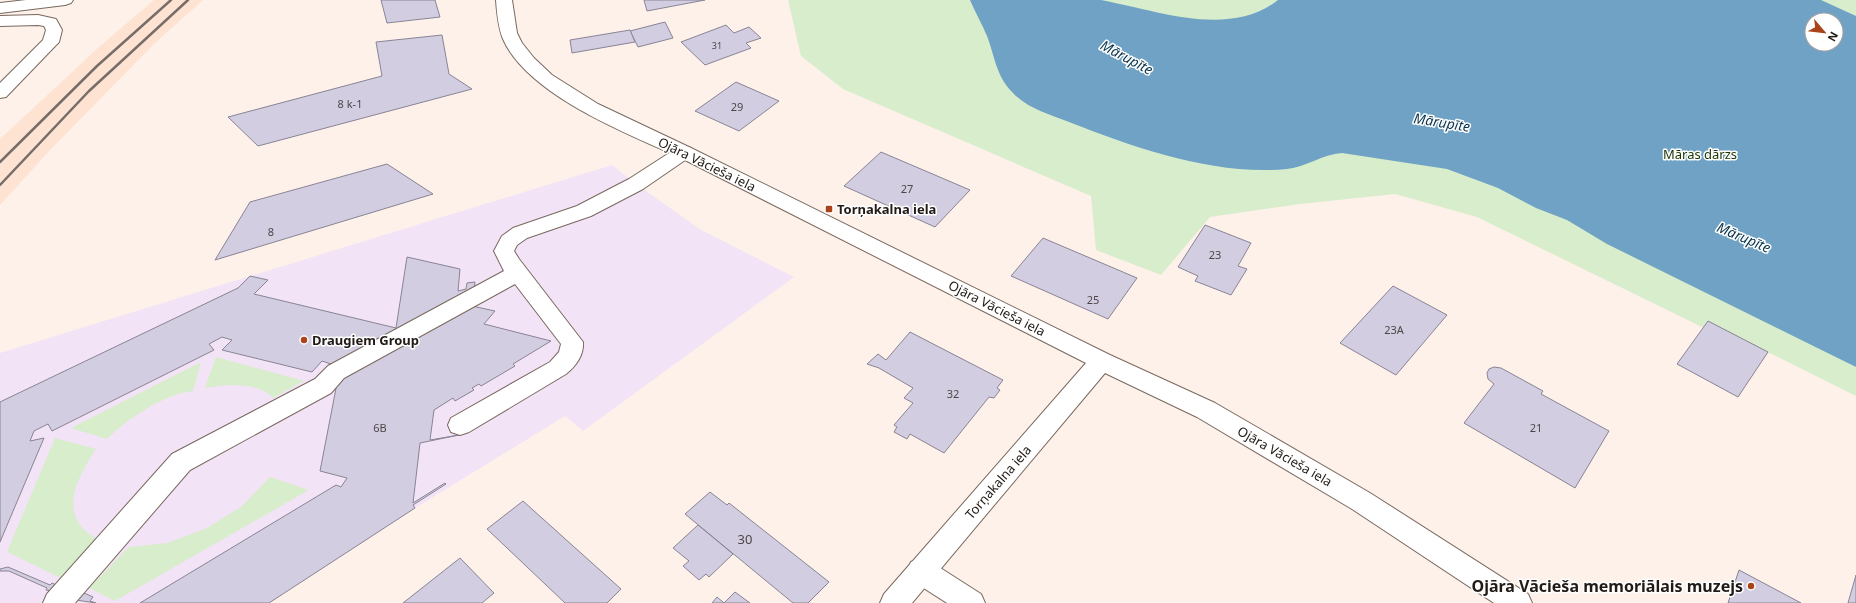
<svg xmlns="http://www.w3.org/2000/svg" width="1856" height="603" viewBox="0 0 1856 603" font-family="'Noto Sans',sans-serif">
	<style>
		.commercial { fill: #f3e3f6 }
		.built { fill: #fee3d3 }
		.green { fill: #d8edcb; fill-rule: evenodd }
		.water { fill: #6fa2c4; fill-rule: evenodd }
		.building { fill: #d2cde0; stroke: #898495 }
		.lines { fill: none; stroke-linecap: round; stroke-linejoin: round }
		.service-casing { stroke: #79685e; stroke-width: 2 }
		.minor-casing { stroke: #79685e; stroke-width: 2 }
		.tertiary-casing { stroke: #79685e; stroke-width: 2 }
		.service { fill: #fff; fill-rule: evenodd }
		.minor { fill: #fff; fill-rule: evenodd }
		.tertiary { fill: #fff; fill-rule: evenodd }
		.rail { stroke: #766d68; stroke-width: 2.5 }
		.poi-dot { fill: #a94319; stroke: #fff; stroke-width: 1.5 }
		.labels { text-anchor: middle; dominant-baseline: central; stroke-width: 3; stroke-linejoin: round; paint-order: stroke }
		.far-number-label { font-size: 9px; fill: #4d4748 }
		.number-label { font-size: 11px; fill: #4d4748 }
		.park-label { font-size: 13px; fill: #1a3300; stroke: #fff }
		.street-label { font-size: 13px; fill: #211a16; stroke: #fff }
		.poi-label { font-size: 13px; font-weight: bold; fill: #211a16; stroke: #fff; text-anchor: start }
		.near-number-label { font-size: 13px; fill: #4d4748 }
		.water-label { font-size: 14px; font-style: italic; fill: #09344c; stroke: #fff }
		.near-poi-label { font-size: 16px; font-weight: bold; fill: #211a16; stroke: #fff; text-anchor: end }
	</style>
	<rect width="100%" height="100%" fill="#fdf1ea"/>
	<polygon class="commercial" points="612,165 636,184 701,230 794,277 583,431 565,416 415,508 269,603 0,603 0,353"/>
	<polygon class="built" points="154,0 203,0 155,43 51,149 0,205 0,139 99,47"/>
	<g class="green">
		<path d="M788,0h1068v396l-88,-44 -64,-24 -227,-111 -82,-23 -95,10 -90,13 -49,58 -65,-25 -5,-54 -248,-107 -42,-33zM1812,20h24v24h-24z"/>
		<path d="M216,357l88,24 -31,17c-16,-17 -47,-14 -68,-10z"/>
		<path d="M201,362l-8,29c-29,3 -66,28 -86,48l-36,-11z"/>
		<path d="M55,438l41,11c-14,22 -33,51 -16,76 4,6 13,11 19,16l-38,37 -54,-26z"/>
		<polygon points="270,477 309,490 115,601 89,588 129,547 167,543 205,529 241,507"/>
	</g>
	<path class="water" d="M970,0c31,0 61,0 92,0 12,0 27,0 39,0 55,10 128,39 177,0h543l35,16v351l-249,-123 -40,-24 -31,-12 -38,-20 -51,-19 -105,-16c-20,1 -35,14 -55,16 -72,7 -152,-21 -218,-47 -18,-7 -42,-14 -56,-29 -17,-17 -18,-36 -26,-57 -5,-12 -12,-24 -17,-36zM1812,20h24v24h-24z"/>
	<g class="building">
		<polygon points="381,0 435,0 440,17 387,23"/>
		<polygon points="644,0 705,0 647,11"/>
		<polygon points="665,22 673,38 638,47 630,31"/>
		<polygon points="726,25 734,33 749,27 761,38 746,43 751,48 705,65 681,42"/>
		<polygon points="630,30 635,42 572,53 570,40"/>
		<polygon points="442,35 449,74 472,89 258,146 228,117 382,76 376,42"/>
		<polygon points="736,82 779,101 739,131 695,111"/>
		<polygon points="881,152 970,190 935,227 844,186"/>
		<polygon points="387,164 433,194 215,260 250,202"/>
		<polygon points="1205,225 1251,243 1238,266 1247,269 1231,295 1195,281 1198,276 1178,267"/>
		<polygon points="1043,238 1137,278 1108,319 1011,276"/>
		<polygon points="407,257 460,269 458,291 466,289 467,283 475,282 472,306 495,311 484,324 551,341 513,364 515,366 481,386 479,384 472,388 474,390 455,401 453,398 434,410 430,440 459,435 420,443 413,503 445,483 446,484 413,505 415,508 269,603 140,603 336,485 341,487 347,478 320,471 338,378 331,364 322,361 312,372 222,350 232,340 222,337 209,344 214,350 52,431 48,424 34,431 30,441 44,438 0,542 0,402 238,288 250,276 268,280 254,294 396,328"/>
		<polygon points="1393,286 1447,315 1396,375 1340,343"/>
		<polygon points="1708,321 1768,352 1738,397 1677,364"/>
		<polygon points="910,332 1003,380 997,388 1000,390 994,398 989,397 944,453 910,434 907,439 894,432 897,427 894,425 913,403 904,398 913,388 879,368 867,364 878,354 886,360"/>
		<polygon points="1494,367 1501,368 1543,391 1541,394 1609,431 1575,488 1464,423 1494,384 1488,379 1487,373 1489,369"/>
		<polygon points="710,492 727,505 729,503 829,582 808,603 793,603 685,514"/>
		<polygon points="523,501 621,589 607,603 565,603 487,529"/>
		<polygon points="698,525 733,554 709,577 706,574 699,580 683,566 689,561 673,548"/>
		<polygon points="460,558 494,593 482,603 403,603"/>
		<polygon points="8,567 50,585 52,583 58,586 52,591 46,590 47,588 9,571 0,571 0,569"/>
		<polygon points="1739,570 1801,603 1728,603"/>
		<polygon points="1856,575 1856,603 1848,603"/>
		<polygon points="735,592 750,603 712,603 717,597 724,603"/>
		<polygon points="84,593 93,597 90,601 96,603 76,600"/>
	</g>
	<g class="lines">
		<g class="service-casing">
			<g id="service">
				<polygon points="26,0 73,0 71,3 65,5 0,13 0,3"/>
				<path d="M684,146l7,2 2,4 -2,4 -48,33 -52,27 -64,22 -10,7 -3,6 5,8 64,83c1,13 -7,24 -17,32l-97,58 -9,3 -9,-3 -3,-7 3,-7 99,-56 9,-10 2,-8 -46,-60 -171,94 -13,15 -141,77 -115,133h-32l4,-9 125,-140 143,-75 13,-13 176,-95 -10,-20 8,-15 11,-8 64,-22 52,-27 48,-31z"/>
				<polygon points="921,558 931,562 981,594 985,603 947,603 911,580 907,571 911,562"/>
			</g>
		</g>
		<g class="minor-casing">
			<polygon id="minor" points="38,15 56,19 62,30 59,42 6,97 0,98 0,83 43,40 46,30 44,26 38,25 0,26 0,16"/>
		</g>
		<g class="tertiary-casing">
			<path id="tertiary" d="M496,0h16l5,33 5,10 12,15 18,17 46,29 93,44 419,207 105,48 155,90 158,101 4,9h-38l-142,-94 -155,-92 -92,-44 -193,230h-32l4,-9 202,-231 -409,-207c-52,-23 -150,-62 -174,-117 -5,-12 -6,-26 -7,-39z"/>
		</g>
		<use href="#service" class="service"/>
		<use href="#minor" class="minor"/>
		<use href="#tertiary" class="tertiary"/>
		<g class="rail">
			<polyline points="0,162 97,66 171,0"/>
			<polyline points="0,185 89,91 188,0"/>
		</g>
	</g>
	<g class="poi-dot">
		<rect x="825" y="205" width="8" height="8" rx="2"/>
		<circle cx="304" cy="340" r="4"/>
		<circle cx="1751" cy="586" r="4"/>
	</g>
	<g class="labels">
		<g class="far-number-label">
			<text x="717" y="45">31</text>
		</g>
		<g class="number-label">
			<text x="350" y="103">8 k-1</text>
			<text x="737" y="106">29</text>
			<text x="907" y="188">27</text>
			<text x="271" y="231">8</text>
			<text x="1215" y="254">23</text>
			<text x="1093" y="299">25</text>
			<text x="1394" y="329">23A</text>
			<text x="953" y="393">32</text>
			<text x="380" y="427">6B</text>
			<text x="1536" y="427">21</text>
		</g>
		<g class="park-label">
			<text x="1700" y="154">Māras dārzs</text>
		</g>
		<g class="street-label">
			<text transform="translate(707 164) rotate(26)">Ojāra Vācieša iela</text>
			<text transform="translate(997 308) rotate(27)">Ojāra Vācieša iela</text>
			<text transform="translate(1285 456) rotate(30)">Ojāra Vācieša iela</text>
			<text transform="translate(998 482) rotate(-49)">Torņakalna iela</text>
		</g>
		<g class="poi-label">
			<text x="837" y="209">Torņakalna iela</text>
			<text x="312" y="340">Draugiem Group</text>
		</g>
		<g class="near-number-label">
			<text x="745" y="539">30</text>
		</g>
		<g class="water-label">
			<text transform="translate(1127 57) rotate(28)">Mārupīte</text>
			<text transform="translate(1442 122) rotate(9)">Mārupīte</text>
			<text transform="translate(1744 237) rotate(23)">Mārupīte</text>
		</g>
		<g class="near-poi-label">
			<text x="1743" y="586">Ojāra Vācieša memoriālais muzejs</text>
		</g>
	</g>
	<g transform="translate(1824 32) rotate(118)"><circle r="19" fill="#ffffff" stroke="#a6a3a2"/>
	<path d="M0-3L7 15L0 10L-7 15Z" fill="#a94319"/>
	<text y="-6" font-size="11" font-weight="bold" text-anchor="middle" fill="#211a16">N</text>
	</g>
</svg>
